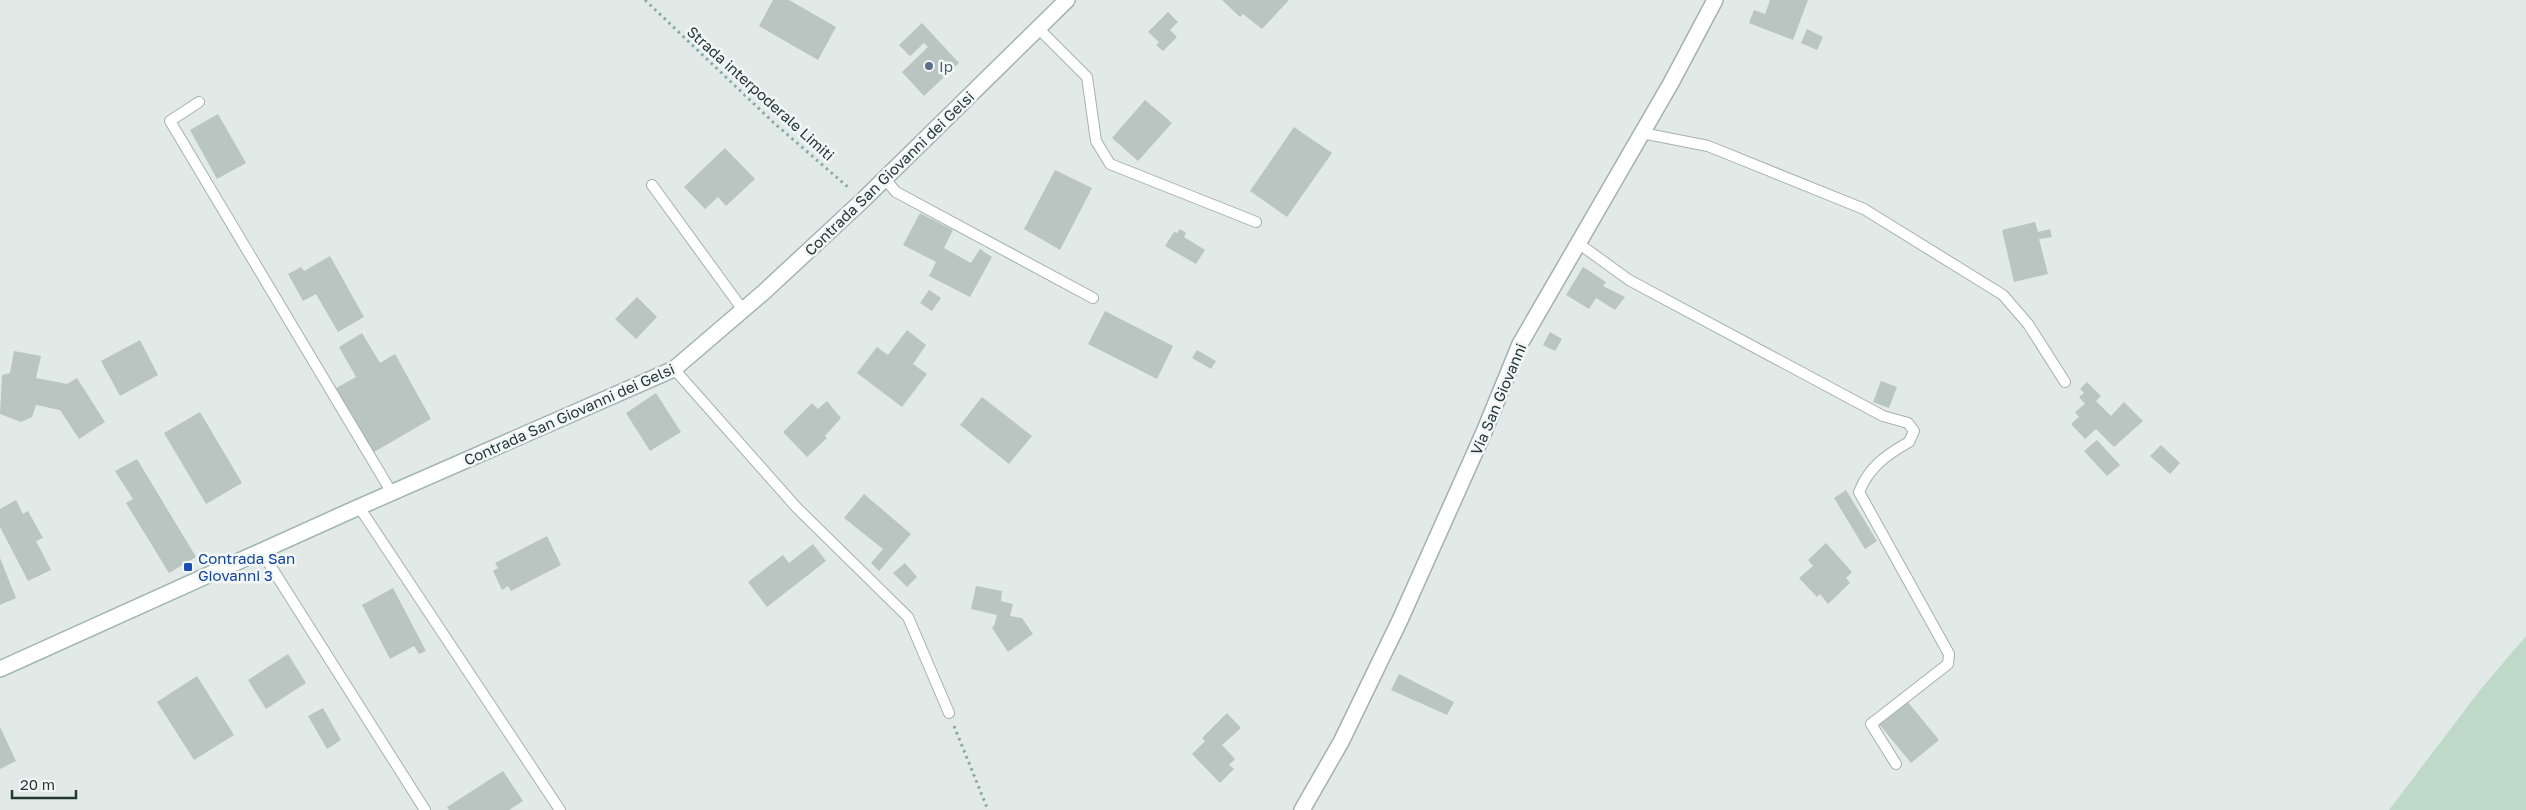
<svg xmlns="http://www.w3.org/2000/svg" width="2526" height="810" viewBox="0 0 2526 810" font-family="'Golos Text',sans-serif">
	<style>
		.green { fill: #bed9c8 }
		.building { fill: #b8c5c1 }
		.lines { fill: none; stroke-linecap: round; stroke-linejoin: round }
		.service-casing { stroke: #a5b1af; stroke-width: 12 }
		.minor-casing { stroke: #a5b1af; stroke-width: 18 }
		.secondary-casing { stroke: #a2b5b0; stroke-width: 18 }
		.path { stroke: #86aaa2; stroke-width: 3; stroke-dasharray: 2.5 4; stroke-linecap: butt }
		.service { stroke: #fff; stroke-width: 10 }
		.minor { stroke: #fff; stroke-width: 15 }
		.secondary { stroke: #fff; stroke-width: 15 }
		.service-dot { fill: #5c6f8a; stroke: #f2f7f5; stroke-width: 2 }
		.transit-dot { fill: #1a4fb4; stroke: #f2f7f5; stroke-width: 2 }
		.labels { text-anchor: middle; dominant-baseline: central; stroke-width: 5; stroke-linejoin: round; paint-order: stroke }
		.service-label { font-size: 15px; fill: #4e5e75; stroke: #f2f7f5; text-anchor: start }
		.street-label { font-size: 15px; fill: #243936; stroke: #f2f7f5 }
		.transit-label { font-size: 15px; fill: #164399; stroke: #f2f7f5; text-anchor: start }
	</style>
	<rect width="100%" height="100%" fill="#e2eae8"/>
	<polygon class="green" points="2526,636 2526,810 2389,810 2481,689"/>
	<g class="building">
		<polygon points="773,0 789,0 836,27 818,60 759,26"/>
		<polygon points="1222,0 1289,0 1262,29 1243,14 1240,17"/>
		<polygon points="1770,0 1808,0 1793,40 1749,23 1754,10 1765,14"/>
		<polygon points="1168,12 1178,22 1170,30 1177,37 1163,51 1156,45 1159,42 1148,32"/>
		<polygon points="922,23 959,63 924,96 902,72 928,47 924,43 910,56 899,45"/>
		<polygon points="1807,29 1823,37 1817,50 1801,43"/>
		<polygon points="1145,100 1172,123 1138,161 1112,138"/>
		<polygon points="218,114 246,163 217,179 190,130"/>
		<polygon points="1294,127 1332,153 1287,217 1250,191"/>
		<polygon points="725,148 755,179 726,206 718,197 705,209 684,187"/>
		<polygon points="1055,170 1092,188 1060,250 1024,229"/>
		<polygon points="920,213 953,230 944,248 971,263 980,249 992,257 970,297 929,276 936,262 903,245"/>
		<polygon points="2035,222 2038,232 2050,229 2052,237 2039,239 2048,274 2014,282 2002,230"/>
		<polygon points="1180,229 1186,233 1184,237 1205,250 1196,264 1165,246 1174,232 1177,233"/>
		<polygon points="330,256 364,317 338,332 316,294 303,301 288,274 301,267 304,271"/>
		<polygon points="1583,267 1606,282 1603,286 1625,297 1615,310 1596,298 1589,309 1566,295"/>
		<polygon points="929,290 941,298 932,311 920,303"/>
		<polygon points="637,297 657,317 636,339 615,319"/>
		<polygon points="1105,311 1173,346 1157,379 1088,344"/>
		<polygon points="907,330 926,345 913,364 927,374 902,407 857,373 877,347 888,355"/>
		<polygon points="1550,332 1562,339 1555,351 1543,345"/>
		<polygon points="362,333 380,363 395,354 431,419 374,452 336,388 356,377 339,347"/>
		<polygon points="140,340 158,375 120,396 101,361"/>
		<polygon points="1197,350 1216,361 1211,369 1192,358"/>
		<polygon points="14,351 41,356 36,378 67,384 77,378 105,422 79,439 60,410 36,405 32,417 21,422 0,414 2,375 10,373"/>
		<polygon points="1881,381 1897,387 1889,408 1873,402"/>
		<polygon points="2087,382 2101,396 2096,401 2111,416 2124,402 2143,421 2114,447 2096,429 2085,439 2071,424 2079,417 2075,412 2085,404 2079,397 2084,393 2080,389"/>
		<polygon points="656,393 681,432 650,451 626,413"/>
		<polygon points="982,397 1032,436 1009,464 960,425"/>
		<polygon points="827,401 841,418 825,436 827,438 807,457 783,432 812,403 818,409"/>
		<polygon points="200,412 242,483 206,504 164,433"/>
		<polygon points="2097,440 2120,465 2107,476 2084,451"/>
		<polygon points="2161,445 2180,463 2170,474 2150,456"/>
		<polygon points="137,459 196,557 169,573 126,503 133,499 115,471"/>
		<polygon points="1846,490 1877,541 1865,549 1834,498"/>
		<polygon points="864,494 911,534 879,571 871,563 883,549 844,518"/>
		<polygon points="16,500 23,514 28,511 43,538 36,541 51,570 28,581 0,527 0,509"/>
		<polygon points="547,536 561,565 511,591 508,586 502,590 493,571 498,568 495,563"/>
		<polygon points="1826,543 1852,572 1846,578 1850,583 1828,604 1820,594 1817,597 1799,578 1813,566 1808,560"/>
		<polygon points="813,544 826,561 767,607 748,582 783,555 789,563"/>
		<polygon points="0,558 16,598 0,605"/>
		<polygon points="905,563 917,577 907,587 893,573"/>
		<polygon points="976,586 1002,591 1001,601 1013,604 1010,616 1022,618 1033,634 1008,652 992,628 994,626 997,615 971,609"/>
		<polygon points="393,588 426,651 419,654 414,646 390,659 362,605"/>
		<polygon points="288,654 306,683 266,709 248,680"/>
		<polygon points="1399,674 1454,702 1447,715 1391,690"/>
		<polygon points="197,676 234,735 194,760 157,702"/>
		<polygon points="1907,701 1939,740 1911,763 1879,724"/>
		<polygon points="323,708 341,740 327,749 308,716"/>
		<polygon points="1227,713 1241,728 1222,745 1235,759 1229,765 1234,769 1220,783 1192,754 1205,741 1202,738"/>
		<polygon points="0,727 16,761 0,769"/>
		<polygon points="503,771 523,801 509,810 449,810 447,807"/>
	</g>
	<g class="lines">
		<g class="service-casing">
			<g id="service">
				<polyline points="1038,28 1087,77 1096,141 1110,164 1256,222"/>
				<polyline points="199,102 170,121 392,493"/>
				<polyline points="1642,133 1708,146 1864,209 2003,295 2028,324 2065,382"/>
				<polyline points="885,179 896,192 1093,298"/>
				<polyline points="652,185 743,310"/>
				<path d="M1578,243l51,37 254,136 25,7 6,8 -5,11c-23,13 -40,25 -50,50l90,162 -1,10 -77,60 25,40"/>
				<polyline points="674,369 797,508 908,617 949,713"/>
				<polyline points="359,507 560,810"/>
				<polyline points="261,551 425,810"/>
			</g>
		</g>
		<g class="minor-casing">
			<polyline id="minor" points="1302,810 1341,742 1400,620 1484,432 1520,344 1671,83 1715,0"/>
		</g>
		<g class="secondary-casing">
			<polyline id="secondary" points="0,669 359,507 674,369 764,292 863,200 1067,0"/>
		</g>
		<g class="path">
			<polyline points="645,0 774,123 849,188"/>
			<polyline points="954,726 988,810"/>
		</g>
		<use href="#service" class="service"/>
		<use href="#minor" class="minor"/>
		<use href="#secondary" class="secondary"/>
	</g>
	<circle class="service-dot" cx="929" cy="66" r="5"/>
	<rect class="transit-dot" x="183" y="562" width="10" height="10" rx="2.5"/>
	<g class="labels">
		<g class="service-label">
			<text x="939" y="66">Ip</text>
		</g>
		<g class="street-label">
			<text transform="translate(761 93) rotate(42)">Strada interpoderale Limiti</text>
			<text transform="translate(889 173) rotate(-44)">Contrada San Giovanni dei Gelsi</text>
			<text transform="translate(1498 399) rotate(-67)">Via San Giovanni</text>
			<text transform="translate(569 414) rotate(-24)">Contrada San Giovanni dei Gelsi</text>
		</g>
		<g class="transit-label">
			<text x="198" y="558">Contrada San<tspan x="198" dy="17">Giovanni 3</tspan></text>
		</g>
	</g>
	<path d="M12 790v8h64v-8" fill="none" stroke="#243936" stroke-width="2.5"/>
	<text x="20" y="790" font-size="15" fill="#243936" stroke="#f2f7f5" stroke-width="4" paint-order="stroke">20 m</text>
</svg>
